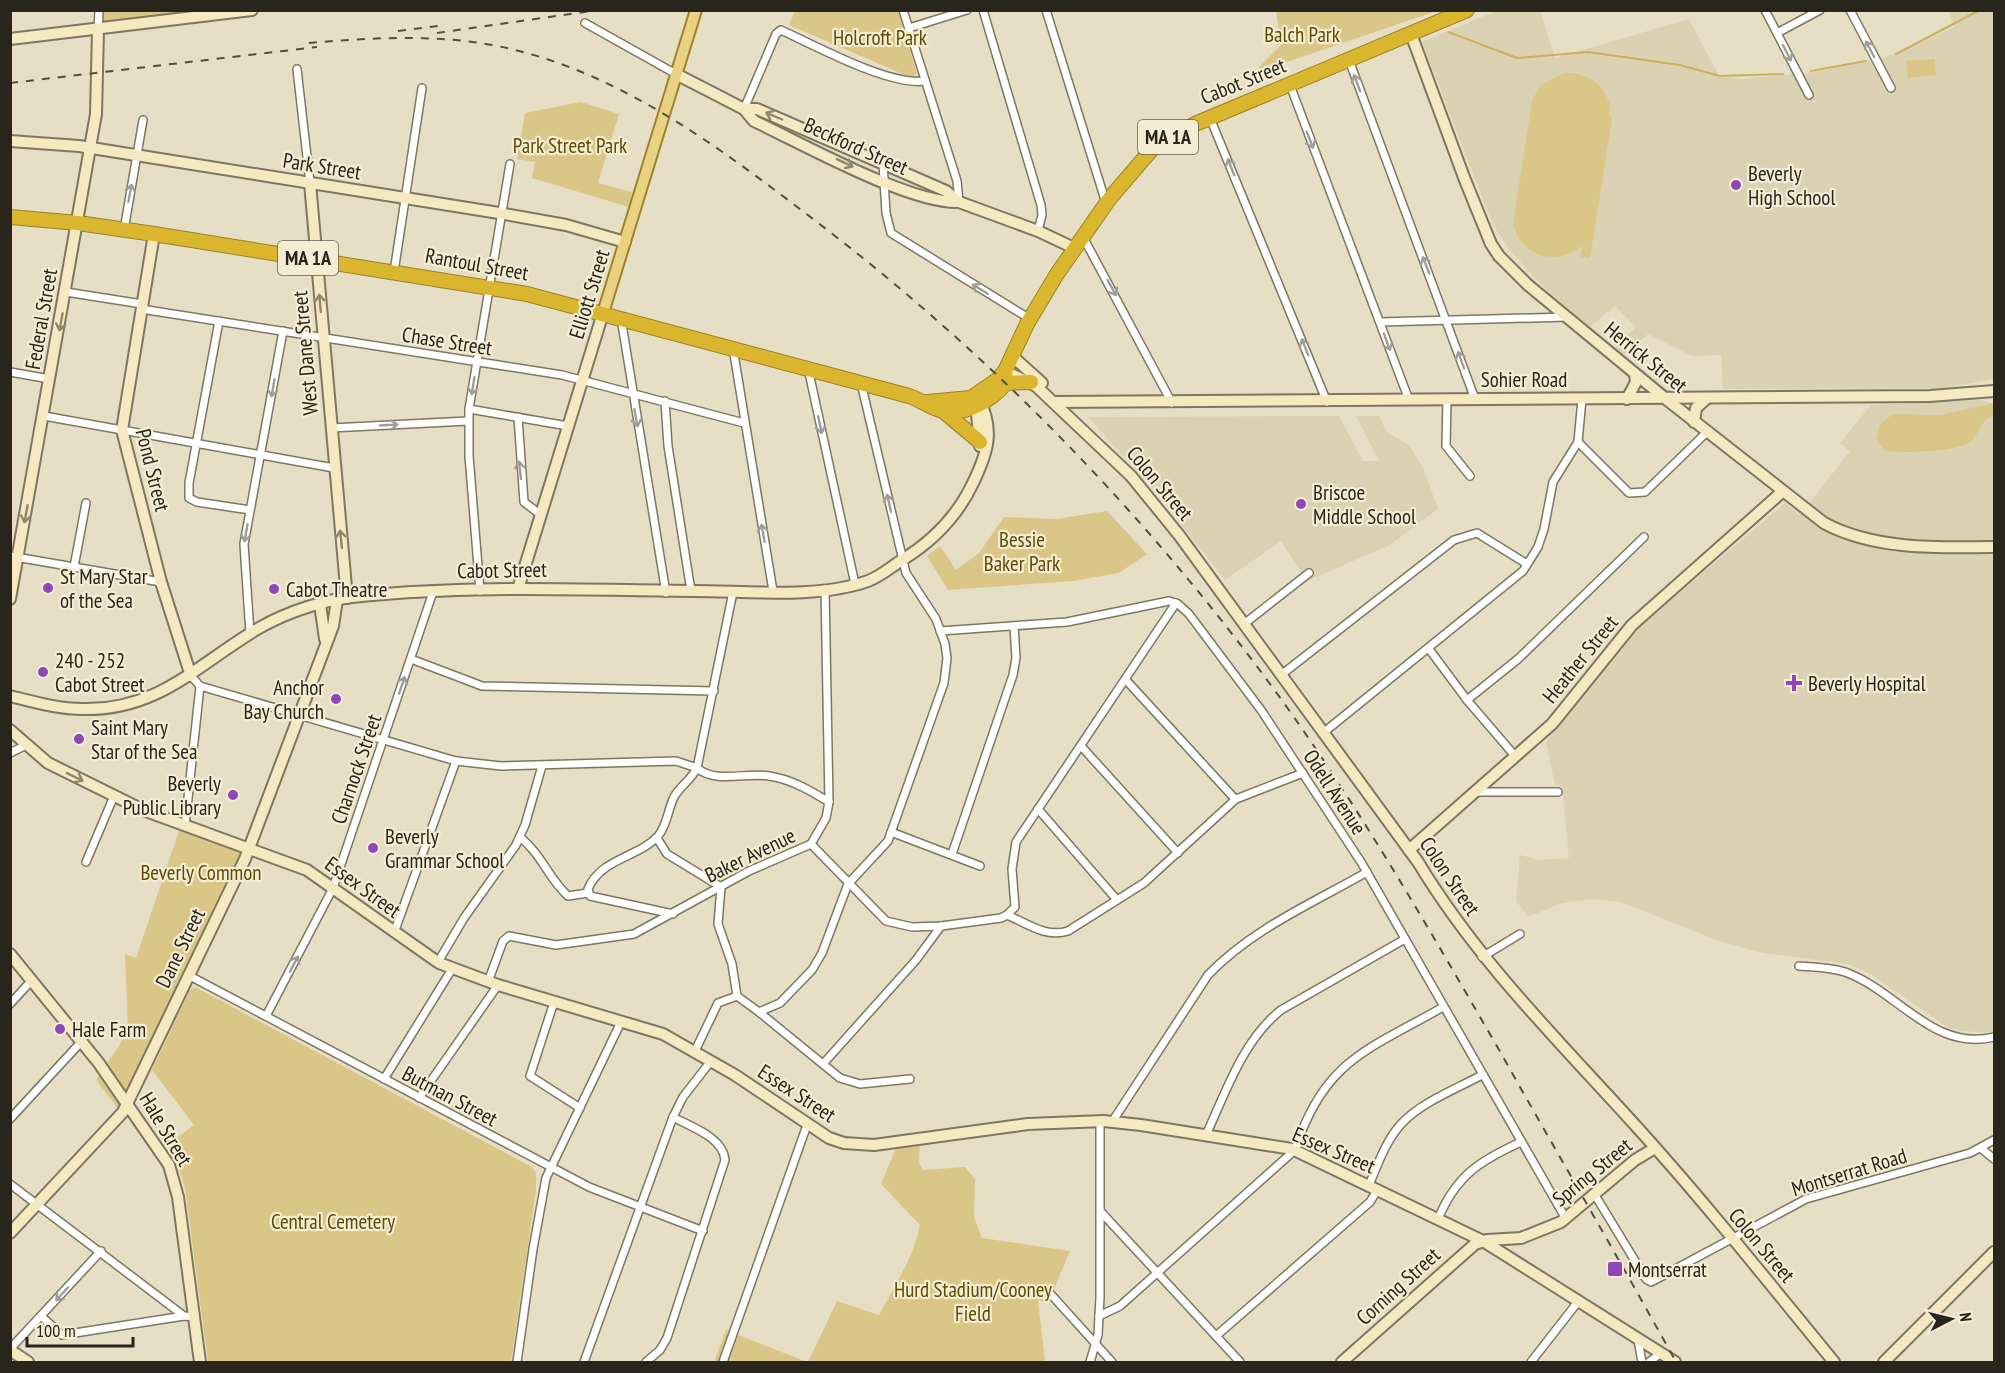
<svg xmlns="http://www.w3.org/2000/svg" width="2005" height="1373" viewBox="0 0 2005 1373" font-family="'PT Sans Narrow',sans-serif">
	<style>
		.built { fill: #dbd2b3 }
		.green { fill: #dac788 }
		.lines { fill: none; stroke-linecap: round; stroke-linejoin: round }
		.stream { stroke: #ccb25b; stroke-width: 2 }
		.street-casing { stroke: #7e7761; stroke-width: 10 }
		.secondary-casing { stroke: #7e7761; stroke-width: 14 }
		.primary-casing { stroke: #9c8328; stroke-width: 14 }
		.highway-casing { stroke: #9c8328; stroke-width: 16 }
		.street { stroke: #fff; stroke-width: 7 }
		.secondary { stroke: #f4e9c0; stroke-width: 10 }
		.primary { stroke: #e9d382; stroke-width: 10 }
		.highway { stroke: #dab52e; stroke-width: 14 }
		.rail { stroke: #524e42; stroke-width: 2; stroke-dasharray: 8 8; stroke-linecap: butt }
		.oneway { stroke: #9e9d99 }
		.oneway2 { stroke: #8e876e }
		.poi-dot { fill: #8f46b8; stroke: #f4ecd3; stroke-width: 2 }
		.labels { text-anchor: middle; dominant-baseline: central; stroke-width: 4.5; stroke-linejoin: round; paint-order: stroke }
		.shield { fill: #f4ecd3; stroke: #656153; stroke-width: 1.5 }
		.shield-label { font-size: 20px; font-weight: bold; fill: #28251c }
		.park-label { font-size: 21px; fill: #5e4c03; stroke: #f4ecd3 }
		.street-label { font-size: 21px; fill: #28251c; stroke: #f4ecd3 }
		.poi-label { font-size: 21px; fill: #28251c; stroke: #f4ecd3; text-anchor: start }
	</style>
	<rect width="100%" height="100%" fill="#e6dfc6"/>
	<g class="built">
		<polygon points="1496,11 1540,11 1555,58 1689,19 1719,76 1741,79 1815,72 1884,58 1955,27 1948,11 1994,11 1994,379 1942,388 1723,389 1721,355 1692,356 1648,334 1624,356 1615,347 1636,327 1615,306 1590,327 1546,290 1510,251 1493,225 1422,42"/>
		<polygon points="1981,400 1994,404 1994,1031 1982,1033 1950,1029 1869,973 1847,964 1763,953 1719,941 1621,902 1591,899 1562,903 1528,917 1516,901 1520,855 1539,860 1569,858 1562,787 1555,785 1546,742 1632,633 1785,503 1800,515 1850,451 1840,443 1871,405"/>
		<polygon points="1339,416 1363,461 1379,461 1356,416 1379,416 1386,431 1409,445 1423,468 1438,509 1390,545 1307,581 1281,541 1225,580 1161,498 1088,417"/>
	</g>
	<g class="green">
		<polygon points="99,11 252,11 98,30"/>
		<polygon points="795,11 898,11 917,73 912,78 789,25"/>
		<polygon points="1276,11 1276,10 1437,11 1275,66 1262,81 1258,80 1259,67 1281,45"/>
		<polygon points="1935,59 1936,75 1908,78 1906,61"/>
		<path d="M1564,73c20,-1 39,9 45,29 1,7 0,14 3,18l-22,138 -9,-1 1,-11c-26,21 -61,11 -69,-22l19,-124 9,-15z"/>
		<polygon points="581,102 619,114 598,183 632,192 629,207 532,178 535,162 517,159 525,113"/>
		<path d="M1994,403v12c-13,5 -13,15 -21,24 -11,14 -70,14 -88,12l-8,-11 3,-16 13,-10 48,1z"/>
		<polygon points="1107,511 1147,554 1119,573 1073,581 948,590 927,556 940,546 956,570 979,553 1004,517 1056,519"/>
		<polygon points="181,825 248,852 120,1111 96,1080 128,1032 125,954 136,958"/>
		<polygon points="195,987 532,1167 536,1173 536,1190 511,1362 208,1362 185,1187 177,1163 167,1145 194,1125 152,1070 190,990"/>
		<path d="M920,1140l-1,22 4,8 42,-3 10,12 -1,38 8,21 88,13 -22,52 -10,-3 7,62h-237l29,-61 42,14c15,-28 35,-58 41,-90l-39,-41 18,-43z"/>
		<polygon points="726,1330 807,1362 714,1362"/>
	</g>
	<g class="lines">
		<g class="stream">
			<polyline points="1448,32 1517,58 1588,52 1680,65 1720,76 1783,74"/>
			<polyline points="1896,54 1980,10"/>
			<polyline points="1811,71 1866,61"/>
		</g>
		<g class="street-casing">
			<g id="street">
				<polyline points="903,10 957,181 959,202"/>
				<polyline points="983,10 1041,205 1042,215 1038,231"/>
				<polyline points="1046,10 1106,203"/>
				<polyline points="1765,10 1809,95"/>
				<polyline points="1850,10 1891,88"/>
				<polyline points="585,23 676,74"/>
				<polyline points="909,28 967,10"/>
				<polyline points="98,30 99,10"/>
				<polyline points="1777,33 1820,10"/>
				<polyline points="1349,60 1475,399"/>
				<polyline points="297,69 310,183"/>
				<polyline points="1290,85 1409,400"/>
				<path d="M744,109l32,-75 5,-4c35,16 108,56 144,51"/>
				<polyline points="1210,118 1327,402"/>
				<polyline points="883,163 886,213 891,233 1030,319"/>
				<polyline points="124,230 143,120"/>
				<polyline points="1083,237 1172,403"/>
				<polyline points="394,272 422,88"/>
				<polyline points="66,292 142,304"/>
				<polyline points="141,309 562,375 744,423"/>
				<polyline points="621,318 666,593"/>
				<polyline points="219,321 189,483 189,498 197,502 250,510"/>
				<polyline points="1380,322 1566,317"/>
				<polyline points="733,348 773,591"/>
				<polyline points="808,368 855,584"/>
				<polyline points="10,372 50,379"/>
				<polyline points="1447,399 1446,446 1470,476"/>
				<polyline points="665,401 668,446 691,591"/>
				<polyline points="469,409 568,426"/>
				<polyline points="44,416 334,468"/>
				<polyline points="518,417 524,502 541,515"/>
				<polyline points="331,428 468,421"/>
				<polyline points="1578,442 1629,493 1645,492 1707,432"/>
				<polyline points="10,556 161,582"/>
				<polyline points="74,567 86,503"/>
				<polyline points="480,591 469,456 469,409 510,164"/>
				<polyline points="1244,624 1309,573"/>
				<polyline points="940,631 1067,622 1169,601 1178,604 1189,614 1261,710 1361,862 1566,1219"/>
				<polyline points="250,634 244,544 283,331"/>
				<polyline points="1429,649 1467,700 1515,756"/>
				<polyline points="411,659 482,686 714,691"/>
				<polyline points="1281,675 1454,540 1477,533 1527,564"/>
				<polyline points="191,676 200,686 456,761 501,766 676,761 697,768 733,592"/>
				<polyline points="1126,680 1235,799"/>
				<polyline points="1467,700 1518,659 1644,537"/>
				<polyline points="1323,733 1523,571 1538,547 1544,529 1553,482 1578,442 1582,399"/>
				<polyline points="1081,746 1178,853"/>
				<polyline points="10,753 26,745"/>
				<polyline points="1474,792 1558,792"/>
				<polyline points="1038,809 1117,900"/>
				<polyline points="185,826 200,686"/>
				<polyline points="891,832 980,866"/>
				<path d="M520,837c23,19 28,41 48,59l20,-3"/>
				<polyline points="657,838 667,854 721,887 718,924 732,964 737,996"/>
				<polyline points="811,844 826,818 829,802 825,589"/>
				<polyline points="952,854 1013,675 1016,658 1014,626"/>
				<polyline points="86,862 114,796"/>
				<path d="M673,914l-83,-18 -2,-7c13,-31 50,-31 70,-53 9,-10 10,-27 16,-39 6,-11 17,-17 23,-29 19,16 49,4 72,8 22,3 42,15 60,26"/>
				<polyline points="1007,915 1015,907 1012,869 1016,842 1176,603"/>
				<polyline points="394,933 456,761"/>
				<polyline points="1482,957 1520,934"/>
				<polyline points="438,962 464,918 516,845 525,825 542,766"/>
				<path d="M1799,966c16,1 31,1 46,6 53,19 88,80 149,65"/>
				<polyline points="188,975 589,1187 703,1231"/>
				<path d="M488,982l15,-41 6,-5 47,9 78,-11 115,-63 62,-27 75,77 26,6 29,-1 60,-8 6,-3c20,8 38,23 61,16l76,-48 92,-84 67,-26"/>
				<polyline points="554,1002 530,1076 580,1108"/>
				<polyline points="10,1004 32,980"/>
				<polyline points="759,1012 840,1078 860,1084 910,1079"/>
				<polyline points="266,1016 333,888 433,592"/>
				<polyline points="695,1051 718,1003 737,996 759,1012 780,1003 812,970 822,953 848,884 888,841 944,683 947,658 945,644 936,619 906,573 861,383"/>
				<polyline points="823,1064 916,960 941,926"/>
				<polyline points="384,1079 452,969"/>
				<polyline points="419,1098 498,985"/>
				<polyline points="10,1119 82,1041"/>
				<path d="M1112,1122l96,-147c44,-46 105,-72 159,-103"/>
				<path d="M1206,1135c20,-43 37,-95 75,-125l124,-71"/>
				<polyline points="1982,1149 1994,1159"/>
				<polyline points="10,1184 184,1316 194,1317"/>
				<path d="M1369,1185c9,-21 17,-45 33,-62 20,-21 54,-34 80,-48"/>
				<polyline points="1595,1195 1646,1279 1651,1282 1806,1199 1970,1153 1994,1140"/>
				<polyline points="1101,1212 1240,1362"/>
				<path d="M1438,1219c18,-43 41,-58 83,-77"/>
				<polyline points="1047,1290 1112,1362"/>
				<polyline points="41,1316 62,1335 184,1316"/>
				<path d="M1099,1316l21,-10 175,-156c29,-90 73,-100 148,-143"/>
				<polyline points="1216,1336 1370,1202 1378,1189"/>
				<polyline points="1638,1340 1642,1362"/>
				<polyline points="10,1349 101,1251"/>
				<polyline points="517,1362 533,1249 546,1178 621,1022"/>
				<polyline points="584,1362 673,1117 683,1097 711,1061"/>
				<path d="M646,1362l14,-12 7,-12 58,-178c-2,-23 -34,-33 -52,-43"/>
				<polyline points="723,1362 807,1125"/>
				<polyline points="1090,1362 1098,1335 1100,1297 1100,1121"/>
				<polyline points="1531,1362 1577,1303"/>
				<polyline points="1649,1362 1661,1353"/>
			</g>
		</g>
		<g class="secondary-casing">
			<g id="secondary">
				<path d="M1411,34l54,146 26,64 8,12 29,29 138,114 158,124c50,27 115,25 170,24"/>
				<polyline points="10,39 252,10"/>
				<polyline points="676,74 744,109 757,109 946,191 959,202 1038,231 1074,248"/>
				<path d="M744,109l10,12c49,23 156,83 205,81"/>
				<polyline points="10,141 79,146 499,213 566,225 625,242"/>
				<polyline points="310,183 347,598"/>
				<polyline points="154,234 122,430 161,582 191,676"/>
				<polyline points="1012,356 1042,383"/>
				<path d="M1005,371l31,15 95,90 48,59 239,327c59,98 140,178 217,263 69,76 134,158 199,237"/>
				<polyline points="1627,399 1636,382 1635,374"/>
				<polyline points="971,400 977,414 980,446"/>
				<polyline points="1054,402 1930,396 1994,391"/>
				<polyline points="1694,422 1696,408 1706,399"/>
				<polyline points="518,589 603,313"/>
				<polyline points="10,599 96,114 98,30"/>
				<polyline points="320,604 325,639"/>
				<path d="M10,696c24,6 48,13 73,13 76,2 116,-46 176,-81 30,-17 67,-29 102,-32 110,-11 222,-6 333,-5 53,0 124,8 174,-10 13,-5 23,-14 34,-21 31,-19 55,-43 71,-77 15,-31 22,-53 5,-86"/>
				<polyline points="10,730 48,763 143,810 307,870 439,963 498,985 663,1034 735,1075 829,1138 844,1143 874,1145 1028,1124 1104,1121 1141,1125 1292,1149 1483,1241 1675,1362"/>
				<polyline points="1409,850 1552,724 1632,625 1782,492"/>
				<polyline points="10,954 98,1062 169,1165 178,1197 200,1362"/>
				<polyline points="10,1233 123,1112 245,859 333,626 337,600"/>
				<polyline points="10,1350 28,1362"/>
				<polyline points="1342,1362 1475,1244 1487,1240 1521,1238 1561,1222 1635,1160 1655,1148"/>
				<polyline points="1884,1362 1994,1252"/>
			</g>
		</g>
		<g class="primary-casing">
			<polyline id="primary" points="603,313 696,10"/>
		</g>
		<g class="highway-casing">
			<g id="highway">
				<path d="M10,217l68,6 76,11 373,60 382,102c12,4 23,13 35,15 23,4 48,-11 62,-28l-1,-12"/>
				<polyline points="1006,383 1031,382"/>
				<polyline points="927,402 971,398 997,380 1005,371 1027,324 1057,274 1110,198 1153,148 1195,124 1467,10"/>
				<polyline points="943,411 980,442"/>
			</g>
		</g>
		<use href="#street" class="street"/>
		<use href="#secondary" class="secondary"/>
		<use href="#primary" class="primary"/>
		<use href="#highway" class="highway"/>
		<g class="rail">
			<polyline points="398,31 445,25"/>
			<polyline points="437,33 598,10"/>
			<path d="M309,43c69,-6 142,-10 210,8 110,28 205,100 294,168 179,136 336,298 468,480 80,111 148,230 217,349 59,105 120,209 178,314"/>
			<polyline points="10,83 317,47"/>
		</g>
	</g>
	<defs><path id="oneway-shaft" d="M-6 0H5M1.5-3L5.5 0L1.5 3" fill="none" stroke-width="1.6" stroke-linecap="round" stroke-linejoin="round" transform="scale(1.5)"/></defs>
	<g class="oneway">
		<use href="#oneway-shaft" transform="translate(1870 49) rotate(-118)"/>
		<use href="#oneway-shaft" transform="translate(1787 53) rotate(63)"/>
		<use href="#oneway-shaft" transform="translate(1357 83) rotate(-111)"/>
		<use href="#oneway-shaft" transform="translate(1310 140) rotate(69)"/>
		<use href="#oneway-shaft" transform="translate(1231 167) rotate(-112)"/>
		<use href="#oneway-shaft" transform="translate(130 193) rotate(-80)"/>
		<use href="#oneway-shaft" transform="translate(1426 265) rotate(-111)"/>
		<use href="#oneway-shaft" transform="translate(1112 288) rotate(61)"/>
		<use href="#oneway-shaft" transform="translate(980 289) rotate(-148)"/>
		<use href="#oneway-shaft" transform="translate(1387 342) rotate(70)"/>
		<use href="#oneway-shaft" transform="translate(1305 347) rotate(-112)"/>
		<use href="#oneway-shaft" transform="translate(1461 360) rotate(-110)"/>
		<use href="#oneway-shaft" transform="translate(473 386) rotate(99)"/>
		<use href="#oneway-shaft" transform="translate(273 388) rotate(100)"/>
		<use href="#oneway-shaft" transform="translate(636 418) rotate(80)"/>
		<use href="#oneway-shaft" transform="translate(389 425) rotate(-3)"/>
		<use href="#oneway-shaft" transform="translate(820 425) rotate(78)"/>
		<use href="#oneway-shaft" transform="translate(520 470) rotate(-96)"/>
		<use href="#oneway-shaft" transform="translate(889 503) rotate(-103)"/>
		<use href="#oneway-shaft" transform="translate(246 533) rotate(100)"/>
		<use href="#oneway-shaft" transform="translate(763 533) rotate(-100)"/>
		<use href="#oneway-shaft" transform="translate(402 685) rotate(-71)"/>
		<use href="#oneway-shaft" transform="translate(294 964) rotate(-62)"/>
		<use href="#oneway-shaft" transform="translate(62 1294) rotate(133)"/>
	</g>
	<g class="oneway2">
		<use href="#oneway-shaft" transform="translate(774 116) rotate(-157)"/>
		<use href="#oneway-shaft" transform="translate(845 163) rotate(25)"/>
		<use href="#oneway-shaft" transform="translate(320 303) rotate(-95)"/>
		<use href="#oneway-shaft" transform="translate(61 322) rotate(100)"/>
		<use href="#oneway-shaft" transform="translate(26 514) rotate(100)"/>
		<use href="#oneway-shaft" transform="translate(341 539) rotate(-96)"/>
		<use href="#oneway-shaft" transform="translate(75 777) rotate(26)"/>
	</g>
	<g class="poi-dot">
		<circle cx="1736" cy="185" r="6"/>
		<circle cx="1301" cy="504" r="6"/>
		<circle cx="48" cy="588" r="6"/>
		<circle cx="274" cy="589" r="6"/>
		<circle cx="43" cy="672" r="6"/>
		<path d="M1791 674h6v6h6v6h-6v6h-6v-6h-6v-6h6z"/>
		<circle cx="336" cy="699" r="6"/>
		<circle cx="79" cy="739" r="6"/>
		<circle cx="233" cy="795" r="6"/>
		<circle cx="373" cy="848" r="6"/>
		<circle cx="60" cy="1029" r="6"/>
		<rect x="1607" y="1261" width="16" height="16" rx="3"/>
	</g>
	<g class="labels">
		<g class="shield">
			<rect x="1138" y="120" width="60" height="34" rx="4.5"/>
			<rect x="278" y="241" width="60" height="34" rx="4.5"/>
		</g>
		<g class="shield-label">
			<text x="1168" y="137">MA 1A</text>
			<text x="308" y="258">MA 1A</text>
		</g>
		<g class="park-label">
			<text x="1302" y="34">Balch Park</text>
			<text x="880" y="37">Holcroft Park</text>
			<text x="570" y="145">Park Street Park</text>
			<text x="1022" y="539">Bessie<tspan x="1022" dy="24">Baker Park</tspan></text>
			<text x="201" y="872">Beverly Common</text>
			<text x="333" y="1221">Central Cemetery</text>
			<text x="973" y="1289">Hurd Stadium/Cooney<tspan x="973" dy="24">Field</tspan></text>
		</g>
		<g class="street-label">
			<text transform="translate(1243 81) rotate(-22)">Cabot Street</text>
			<text transform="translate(856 146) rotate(24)">Beckford Street</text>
			<text transform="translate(322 166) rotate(9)">Park Street</text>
			<text transform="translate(477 264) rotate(10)">Rantoul Street</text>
			<text transform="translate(589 294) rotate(-73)">Elliott Street</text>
			<text transform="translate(41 319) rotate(-80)">Federal Street</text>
			<text transform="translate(447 341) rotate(9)">Chase Street</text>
			<text transform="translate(305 353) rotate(-95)">West Dane Street</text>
			<text transform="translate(1646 357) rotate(39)">Herrick Street</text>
			<text x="1524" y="379">Sohier Road</text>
			<text transform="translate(153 470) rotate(76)">Pond Street</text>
			<text transform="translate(1160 483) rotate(50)">Colon Street</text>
			<text transform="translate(502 570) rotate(-1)">Cabot Street</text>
			<text transform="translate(1580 659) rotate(-51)">Heather Street</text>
			<text transform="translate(356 769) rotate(-71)">Charnock Street</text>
			<text transform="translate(1335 792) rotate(57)">Odell Avenue</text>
			<text transform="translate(750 855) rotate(-26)">Baker Avenue</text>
			<text transform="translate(1450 876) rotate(56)">Colon Street</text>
			<text transform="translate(363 887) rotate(36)">Essex Street</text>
			<text transform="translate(180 948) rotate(-64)">Dane Street</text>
			<text transform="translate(797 1093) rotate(33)">Essex Street</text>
			<text transform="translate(450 1096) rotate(28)">Butman Street</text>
			<text transform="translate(166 1129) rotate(59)">Hale Street</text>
			<text transform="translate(1334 1150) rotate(23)">Essex Street</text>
			<text transform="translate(1592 1172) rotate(-39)">Spring Street</text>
			<text transform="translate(1849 1172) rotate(-17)">Montserrat Road</text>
			<text transform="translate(1762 1245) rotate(50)">Colon Street</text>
			<text transform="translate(1398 1286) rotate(-42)">Corning Street</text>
		</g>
		<g class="poi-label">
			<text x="1748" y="173">Beverly<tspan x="1748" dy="24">High School</tspan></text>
			<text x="1313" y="492">Briscoe<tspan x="1313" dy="24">Middle School</tspan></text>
			<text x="60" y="576">St Mary Star<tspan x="60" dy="24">of the Sea</tspan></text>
			<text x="286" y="589">Cabot Theatre</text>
			<text x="55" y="660">240 - 252<tspan x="55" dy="24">Cabot Street</tspan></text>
			<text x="1808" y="683">Beverly Hospital</text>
			<text x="324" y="687" text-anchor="end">Anchor<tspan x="324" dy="24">Bay Church</tspan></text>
			<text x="91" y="727">Saint Mary<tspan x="91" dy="24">Star of the Sea</tspan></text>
			<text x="221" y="783" text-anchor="end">Beverly<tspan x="221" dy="24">Public Library</tspan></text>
			<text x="385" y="836">Beverly<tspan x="385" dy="24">Grammar School</tspan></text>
			<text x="72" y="1029">Hale Farm</text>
			<text x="1628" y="1269">Montserrat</text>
		</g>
	</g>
	<rect width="2005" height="1373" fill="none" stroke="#28251c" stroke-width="24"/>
	<g transform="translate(1951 1319) rotate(83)" stroke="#f4ecd3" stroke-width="4.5" paint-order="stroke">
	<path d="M0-4.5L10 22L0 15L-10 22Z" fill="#28251c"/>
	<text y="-9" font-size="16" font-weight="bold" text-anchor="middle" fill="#28251c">N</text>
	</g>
	<path d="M27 1337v9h106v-9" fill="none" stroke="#28251c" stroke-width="3"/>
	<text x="36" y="1337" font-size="18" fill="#28251c" stroke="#f4ecd3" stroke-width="4.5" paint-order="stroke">100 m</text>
</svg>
